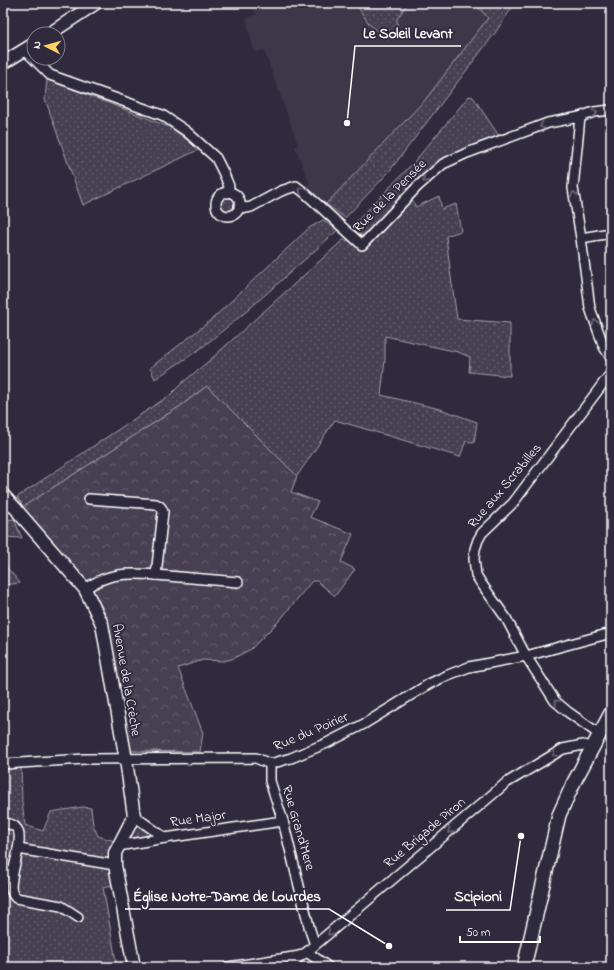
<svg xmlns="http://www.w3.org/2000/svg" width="614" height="970" viewBox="0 0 614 970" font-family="'Indie Flower',sans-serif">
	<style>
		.built { fill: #3c3749 }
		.grass { fill: url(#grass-dots); stroke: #a2a0a8 }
		.forest { fill: url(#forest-crowns); stroke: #a2a0a8 }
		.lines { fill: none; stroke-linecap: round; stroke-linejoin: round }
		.minor-casing { stroke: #fff; stroke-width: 12 }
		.tertiary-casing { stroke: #fff; stroke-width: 15 }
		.secondary-casing { stroke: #fff; stroke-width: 16 }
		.minor { stroke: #2f2a3d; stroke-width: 9 }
		.tertiary { stroke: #2f2a3d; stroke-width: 12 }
		.secondary { stroke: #2f2a3d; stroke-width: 13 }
		.oneway { stroke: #6d6a77 }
		.labels { text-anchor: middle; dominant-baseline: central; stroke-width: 4; stroke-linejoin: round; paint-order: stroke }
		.street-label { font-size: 14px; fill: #fff; stroke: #2f2a3d }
		.leader { fill: none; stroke: #fff; stroke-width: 1.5 }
		.callout-dot { fill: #fff; stroke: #2f2a3d; stroke-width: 1.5 }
		.callout-label { font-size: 15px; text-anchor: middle; font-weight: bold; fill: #fff; stroke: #2f2a3d; stroke-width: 4; stroke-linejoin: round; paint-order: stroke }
	</style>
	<defs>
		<pattern id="grass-dots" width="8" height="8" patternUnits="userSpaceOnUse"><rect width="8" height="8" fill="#464152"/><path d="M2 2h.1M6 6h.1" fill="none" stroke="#625e6c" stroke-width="1.8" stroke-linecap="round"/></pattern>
		<pattern id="forest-crowns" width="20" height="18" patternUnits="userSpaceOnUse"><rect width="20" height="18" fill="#464152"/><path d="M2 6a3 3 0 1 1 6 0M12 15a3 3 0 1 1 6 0" fill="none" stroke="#625e6c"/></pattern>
	</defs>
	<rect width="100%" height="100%" fill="#2f2a3d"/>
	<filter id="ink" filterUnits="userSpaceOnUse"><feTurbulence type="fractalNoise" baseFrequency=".025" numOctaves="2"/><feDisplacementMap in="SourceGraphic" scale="8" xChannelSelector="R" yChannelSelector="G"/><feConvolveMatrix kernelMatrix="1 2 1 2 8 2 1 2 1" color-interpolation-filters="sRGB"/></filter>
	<g filter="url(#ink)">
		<polygon class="built" points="248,3 474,3 488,18 425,100 326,204 306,186 310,183 303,167 295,147 298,145 264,50 254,52 246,19 256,14"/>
		<g class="grass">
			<polygon points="355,3 408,3 397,19 398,35 389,39 370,25"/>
			<polygon points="474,3 515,3 495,33 388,173 345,218 326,204 425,100 488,18"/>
			<polygon points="47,79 134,113 169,127 200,149 83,205 45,99"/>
			<polygon points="469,96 473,97 499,136 486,144 450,156 434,167 409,195 416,207 439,196 442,209 456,204 461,231 446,236 451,277 457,319 510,323 510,376 469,372 470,357 458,352 385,336 385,360 381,395 440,409 477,422 474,443 466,441 460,457 335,420 297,476 207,386 179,407 23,507 17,497 170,395 182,383 211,359 343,240 364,242 364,237 351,227 415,161"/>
			<circle cx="228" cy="204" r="11"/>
			<polygon points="323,220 338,230 248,310 200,349 155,379 150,368 211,320 309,228"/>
			<polygon points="14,519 22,538 3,537 3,520"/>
			<polygon points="3,563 20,583 3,585"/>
			<polygon points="21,767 22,802 25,825 43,831 51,812 83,807 91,808 93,825 98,836 115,841 114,885 103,887 117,967 3,967 3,768"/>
			<polygon points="131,825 142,826 155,839 125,844"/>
		</g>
		<polygon class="forest" points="207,386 297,476 291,492 318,502 310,517 353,534 341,562 355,569 335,596 317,581 312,581 280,620 251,649 232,659 223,661 203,660 178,668 203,733 200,752 127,751 95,602 21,508 179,407"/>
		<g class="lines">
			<g class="minor-casing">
				<g id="minor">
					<polyline points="25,50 50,75 162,115 186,131 216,158 224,174 229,186 228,193"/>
					<polyline points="580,117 573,188 581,238 590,308 604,347 611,358"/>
					<circle cx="228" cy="204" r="12"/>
					<polyline points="239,206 246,208 251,207 281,191 296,186 305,193 362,245 417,187 443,164 467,153 548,123 580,117 594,112 611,110"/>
					<polyline points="581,238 611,233"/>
					<polyline points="156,575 238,582"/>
					<path d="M85,589c23,-17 44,-16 71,-14l7,-63c-1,-5 -3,-6 -7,-8l-67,-5"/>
					<polyline points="599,734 568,712 555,701 526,656 506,618 481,583 476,575 474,559 475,549 478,540 482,533 513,503 611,373"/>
					<polyline points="3,764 85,759 256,758 270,764 291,758 327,743 364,724 429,684 448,675 469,667 526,656 611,633"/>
					<polyline points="270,764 270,781 283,821 310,930 315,945"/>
					<polyline points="134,816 165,838"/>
					<path d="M3,823c5,1 11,1 14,6 6,7 -2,34 -4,43l-10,-1"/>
					<polyline points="118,846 165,838 283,821"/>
					<polyline points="18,849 115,865"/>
					<path d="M13,872c-1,9 -5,19 3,26l45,8 17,11"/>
					<polyline points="307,952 328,967"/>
					<polyline points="228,967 300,956"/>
					<polyline points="291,967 300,956 307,952 315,945 506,783 563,749 583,745 592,747"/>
				</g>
			</g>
			<g class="tertiary-casing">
				<g id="tertiary">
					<polyline points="49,34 96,3"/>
					<polyline points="3,63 34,44"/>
					<polyline points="3,495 17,510"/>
					<polyline points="19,513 85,589 102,624 126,760 134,816 115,853 115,865 134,967"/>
				</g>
			</g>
			<g class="secondary-casing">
				<polyline id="secondary" points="524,967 559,815 574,782 611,713"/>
			</g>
			<use href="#minor" class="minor"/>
			<use href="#tertiary" class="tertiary"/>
			<use href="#secondary" class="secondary"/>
		</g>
		<defs><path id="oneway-chevron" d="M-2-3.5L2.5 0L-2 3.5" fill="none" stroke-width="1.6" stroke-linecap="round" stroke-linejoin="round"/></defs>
		<g class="oneway">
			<use href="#oneway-chevron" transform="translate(595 113) rotate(-13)"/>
			<use href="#oneway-chevron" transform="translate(542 126) rotate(160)"/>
			<use href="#oneway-chevron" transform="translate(425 180) rotate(138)"/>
			<use href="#oneway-chevron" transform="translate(301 190) rotate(-145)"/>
			<use href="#oneway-chevron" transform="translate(574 194) rotate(-99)"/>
			<use href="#oneway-chevron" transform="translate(595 322) rotate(-109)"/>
			<use href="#oneway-chevron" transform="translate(557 702) rotate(-134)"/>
			<use href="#oneway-chevron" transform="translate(555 754) rotate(149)"/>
			<use href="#oneway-chevron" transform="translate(450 831) rotate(140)"/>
			<use href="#oneway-chevron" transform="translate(330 933) rotate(139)"/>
		</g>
	</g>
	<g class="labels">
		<g class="street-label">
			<text transform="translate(390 196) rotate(-45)">Rue de la Pensée</text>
			<text transform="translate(505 486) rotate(-50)">Rue aux Scrabilles</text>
			<text transform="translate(126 680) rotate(80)">Avenue de la Crèche</text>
			<text transform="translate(311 732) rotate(-23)">Rue du Poirier</text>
			<text transform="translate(198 819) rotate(-8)">Rue Major</text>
			<text transform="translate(298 828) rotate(74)">Rue Grand'Mere</text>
			<text transform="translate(425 833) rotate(-40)">Rue Brigade Piron</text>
		</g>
	</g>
	<path class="leader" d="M347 123L355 46H461M389 946L329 909H125M521 836L510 910H446"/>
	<g class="callout-dot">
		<circle cx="347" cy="123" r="4"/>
		<circle cx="389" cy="946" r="4"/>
		<circle cx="521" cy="836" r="4"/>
	</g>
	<g class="callout-label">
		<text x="408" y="38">Le Soleil Levant</text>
		<text x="227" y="901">Église Notre-Dame de Lourdes</text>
		<text x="478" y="901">Scipioni</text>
	</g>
	<rect width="614" height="970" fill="none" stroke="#2f2a3d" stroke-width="16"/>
	<rect x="8" y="8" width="598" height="954" fill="none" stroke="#fff" stroke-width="1.5" filter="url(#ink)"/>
	<g transform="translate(46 46) rotate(276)"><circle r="19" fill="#2f2a3d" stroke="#827f8b"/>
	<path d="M0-3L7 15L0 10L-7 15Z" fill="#ffd166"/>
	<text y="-6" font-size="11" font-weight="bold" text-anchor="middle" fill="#ffffff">N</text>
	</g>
	<path d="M460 936v6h80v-6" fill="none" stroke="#ffffff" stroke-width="2"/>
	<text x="466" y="936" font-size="12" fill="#ffffff" stroke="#2f2a3d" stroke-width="3" paint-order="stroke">50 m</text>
</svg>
